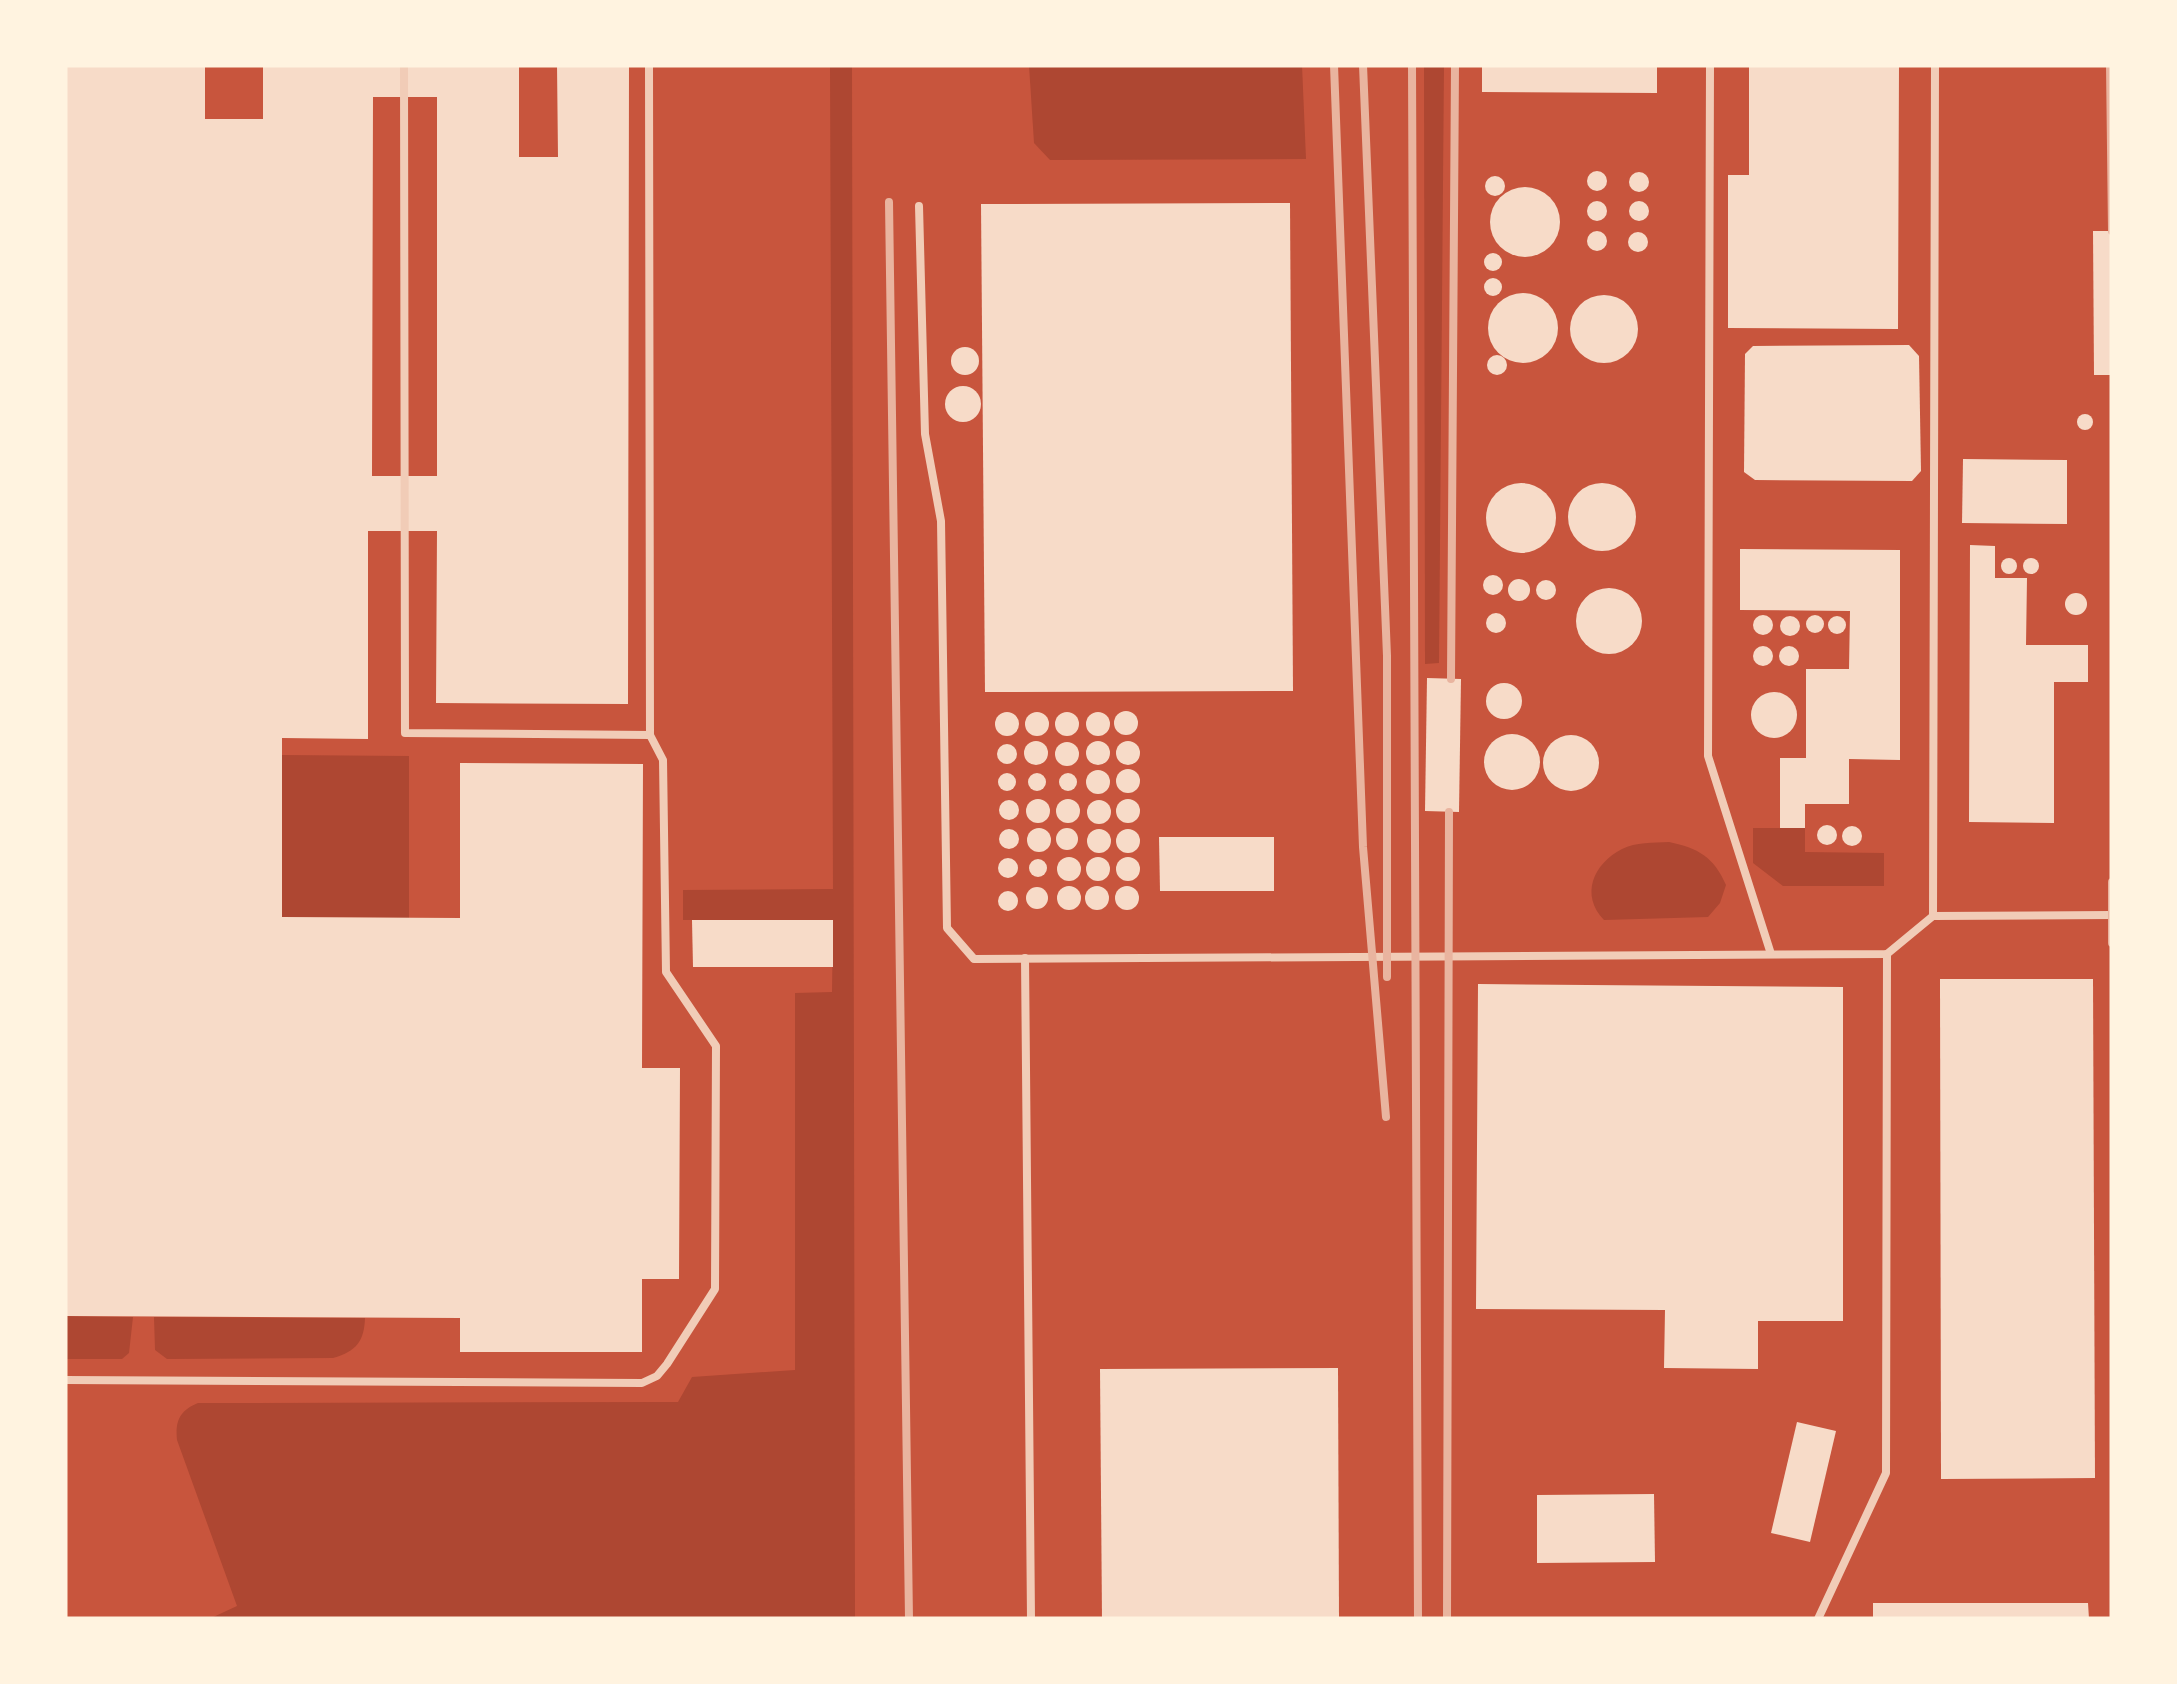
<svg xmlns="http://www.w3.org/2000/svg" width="2177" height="1684" viewBox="0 0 2177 1684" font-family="'Source Sans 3',sans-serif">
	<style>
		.green { fill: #ae4732 }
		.building { fill: #f7dbc8; fill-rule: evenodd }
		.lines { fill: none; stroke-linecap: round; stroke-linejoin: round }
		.service { stroke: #f1ccb7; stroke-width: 8 }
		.rail { stroke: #e9b49f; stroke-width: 8 }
	</style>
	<rect width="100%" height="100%" fill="#c8553d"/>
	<g class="green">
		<path d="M830,65h22l3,1554h-646l28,-13 -60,-166c-2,-19 3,-30 21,-37l480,-1 14,-25 103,-7v-377l37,-1 1,-72h-150v-30l150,-1z"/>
		<polygon points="1029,65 1302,65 1306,159 1050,160 1034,143"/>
		<polygon points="1424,65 1444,65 1439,663 1425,664"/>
		<polygon points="282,755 409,756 409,918 282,917"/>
		<polygon points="1753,828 1805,828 1805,852 1884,853 1884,886 1783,886 1753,863"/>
		<path d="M1669,842c29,6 45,15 57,43l-6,18 -12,14 -104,3c-24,-25 -11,-56 18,-71 14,-7 31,-6 47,-7z"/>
		<polygon points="65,1316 133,1317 129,1353 122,1359 65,1359"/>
		<path d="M154,1317l211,1c-1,23 -8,33 -32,40l-166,1 -12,-9z"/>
	</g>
	<g class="building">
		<path d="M65,65h140v54h58v-54h256v92h39l-1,-92h72l-1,639 -192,-1 1,-172h-69v208l-86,-1v179l178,1v-155l183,1 -1,304h38l-1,211h-37v73h-182v-34l-395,-2zM373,97h64v379h-65z"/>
		<polygon points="1482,65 1657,65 1657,93 1482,92"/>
		<polygon points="1749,65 1899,65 1898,329 1728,328 1728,175 1749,175"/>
		<circle cx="1597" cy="181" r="10"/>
		<circle cx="1639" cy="182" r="10"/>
		<circle cx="1495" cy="186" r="10"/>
		<circle cx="1525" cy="222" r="35"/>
		<circle cx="1597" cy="211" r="10"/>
		<circle cx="1639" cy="211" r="10"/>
		<polygon points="1290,203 1293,691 985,692 981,204"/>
		<circle cx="1597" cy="241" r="10"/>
		<polygon points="2093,231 2112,231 2112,375 2094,375"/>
		<circle cx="1638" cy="242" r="10"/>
		<circle cx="1493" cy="262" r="9"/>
		<circle cx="1493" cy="287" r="9"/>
		<circle cx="1523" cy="328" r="35"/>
		<circle cx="1604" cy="329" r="34"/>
		<polygon points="1909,345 1919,356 1921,471 1912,481 1755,480 1744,472 1745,354 1753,346"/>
		<circle cx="965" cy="361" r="14"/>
		<circle cx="1497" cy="365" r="10"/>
		<circle cx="963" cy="404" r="18"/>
		<circle cx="2085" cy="422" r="8"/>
		<polygon points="1963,459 2067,460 2067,524 1962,523"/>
		<circle cx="1602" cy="517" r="34"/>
		<circle cx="1521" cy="518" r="35"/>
		<polygon points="1970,545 1995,546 1995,578 2027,578 2026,645 2088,645 2088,682 2054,682 2054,823 1969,822"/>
		<polygon points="1740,549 1900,550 1900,760 1849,759 1849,804 1805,804 1805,828 1780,828 1780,758 1806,758 1806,669 1849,669 1850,611 1740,610"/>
		<circle cx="2009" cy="566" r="8"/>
		<circle cx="2031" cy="566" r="8"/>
		<circle cx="1493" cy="585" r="10"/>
		<circle cx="1519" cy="590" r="11"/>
		<circle cx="1546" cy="590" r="10"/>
		<circle cx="1609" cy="621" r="33"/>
		<circle cx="2076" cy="604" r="11"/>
		<circle cx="1496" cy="623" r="10"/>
		<circle cx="1763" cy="625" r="10"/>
		<circle cx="1815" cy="624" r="9"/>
		<circle cx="1790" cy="626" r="10"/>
		<circle cx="1837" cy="625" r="9"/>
		<circle cx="1789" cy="656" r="10"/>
		<circle cx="1763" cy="656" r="10"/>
		<polygon points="1427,678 1461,679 1459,812 1425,811"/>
		<circle cx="1504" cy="701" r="18"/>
		<circle cx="1774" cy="715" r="23"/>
		<circle cx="1126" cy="723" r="12"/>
		<circle cx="1098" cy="724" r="12"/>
		<circle cx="1037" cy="724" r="12"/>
		<circle cx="1067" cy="724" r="12"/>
		<circle cx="1007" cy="724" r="12"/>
		<circle cx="1512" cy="762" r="28"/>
		<circle cx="1571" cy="763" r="28"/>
		<circle cx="1098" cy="753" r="12"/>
		<circle cx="1128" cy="753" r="12"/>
		<circle cx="1036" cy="753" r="12"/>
		<circle cx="1067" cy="754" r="12"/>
		<circle cx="1007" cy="754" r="10"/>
		<circle cx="1128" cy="781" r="12"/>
		<circle cx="1098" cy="782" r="12"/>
		<circle cx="1068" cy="782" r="9"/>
		<circle cx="1007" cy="782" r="9"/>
		<circle cx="1037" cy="782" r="9"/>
		<circle cx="1068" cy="811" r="12"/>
		<circle cx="1128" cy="811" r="12"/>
		<circle cx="1038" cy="811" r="12"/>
		<circle cx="1009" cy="810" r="10"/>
		<circle cx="1099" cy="812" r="12"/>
		<circle cx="1827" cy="835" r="10"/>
		<circle cx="1852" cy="836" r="10"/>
		<circle cx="1067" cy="839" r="11"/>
		<circle cx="1039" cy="840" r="12"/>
		<circle cx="1009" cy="839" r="10"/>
		<circle cx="1128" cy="841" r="12"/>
		<circle cx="1099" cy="841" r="12"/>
		<polygon points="1159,837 1274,837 1274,891 1160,891"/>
		<circle cx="1128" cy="869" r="12"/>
		<circle cx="1069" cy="869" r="12"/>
		<circle cx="1098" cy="869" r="12"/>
		<circle cx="1008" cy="868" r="10"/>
		<circle cx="1038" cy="868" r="9"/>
		<circle cx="1127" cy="898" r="12"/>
		<circle cx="1069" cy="898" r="12"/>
		<circle cx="1097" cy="898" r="12"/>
		<circle cx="1037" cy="898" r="11"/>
		<circle cx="1008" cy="901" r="10"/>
		<polygon points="692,920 833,920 833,967 693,967"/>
		<polygon points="1940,979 2093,979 2095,1478 1941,1479"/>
		<polygon points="1478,984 1843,987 1843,1321 1758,1321 1758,1369 1664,1368 1665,1310 1476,1309"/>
		<polygon points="1338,1368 1339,1619 1102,1619 1100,1369"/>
		<polygon points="1797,1422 1836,1431 1810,1542 1771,1533"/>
		<polygon points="1654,1494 1655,1562 1537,1563 1537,1495"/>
		<polygon points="1873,1603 2088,1603 2089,1619 1873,1619"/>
	</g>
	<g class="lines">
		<g class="service">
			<polyline points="404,65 405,733 650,735 649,65"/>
			<polyline points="1710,65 1708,756 1771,954"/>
			<polyline points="919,206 925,434 941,521 947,928 974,959 1887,954 1933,916 2112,915"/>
			<polyline points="1933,916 1935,65"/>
			<polyline points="1025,958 1031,1619"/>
			<polyline points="65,1380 642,1383 657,1376 667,1364 715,1289 716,1046 666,972 663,760 650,735"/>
			<polyline points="1818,1619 1886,1473 1887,954"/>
		</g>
		<g class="rail">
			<polyline points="1334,65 1363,847 1386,1117"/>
			<polyline points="1363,65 1387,656 1387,977"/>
			<polyline points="1412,65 1418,1619"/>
			<polyline points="2110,65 2112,231"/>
			<polyline points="889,202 909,1619"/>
			<polyline points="1451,679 1455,65"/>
			<polyline points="2112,882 2112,943"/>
			<polyline points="1447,1619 1449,812"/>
		</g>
	</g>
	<rect width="2177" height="1684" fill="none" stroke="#fff3e0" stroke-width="135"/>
</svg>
